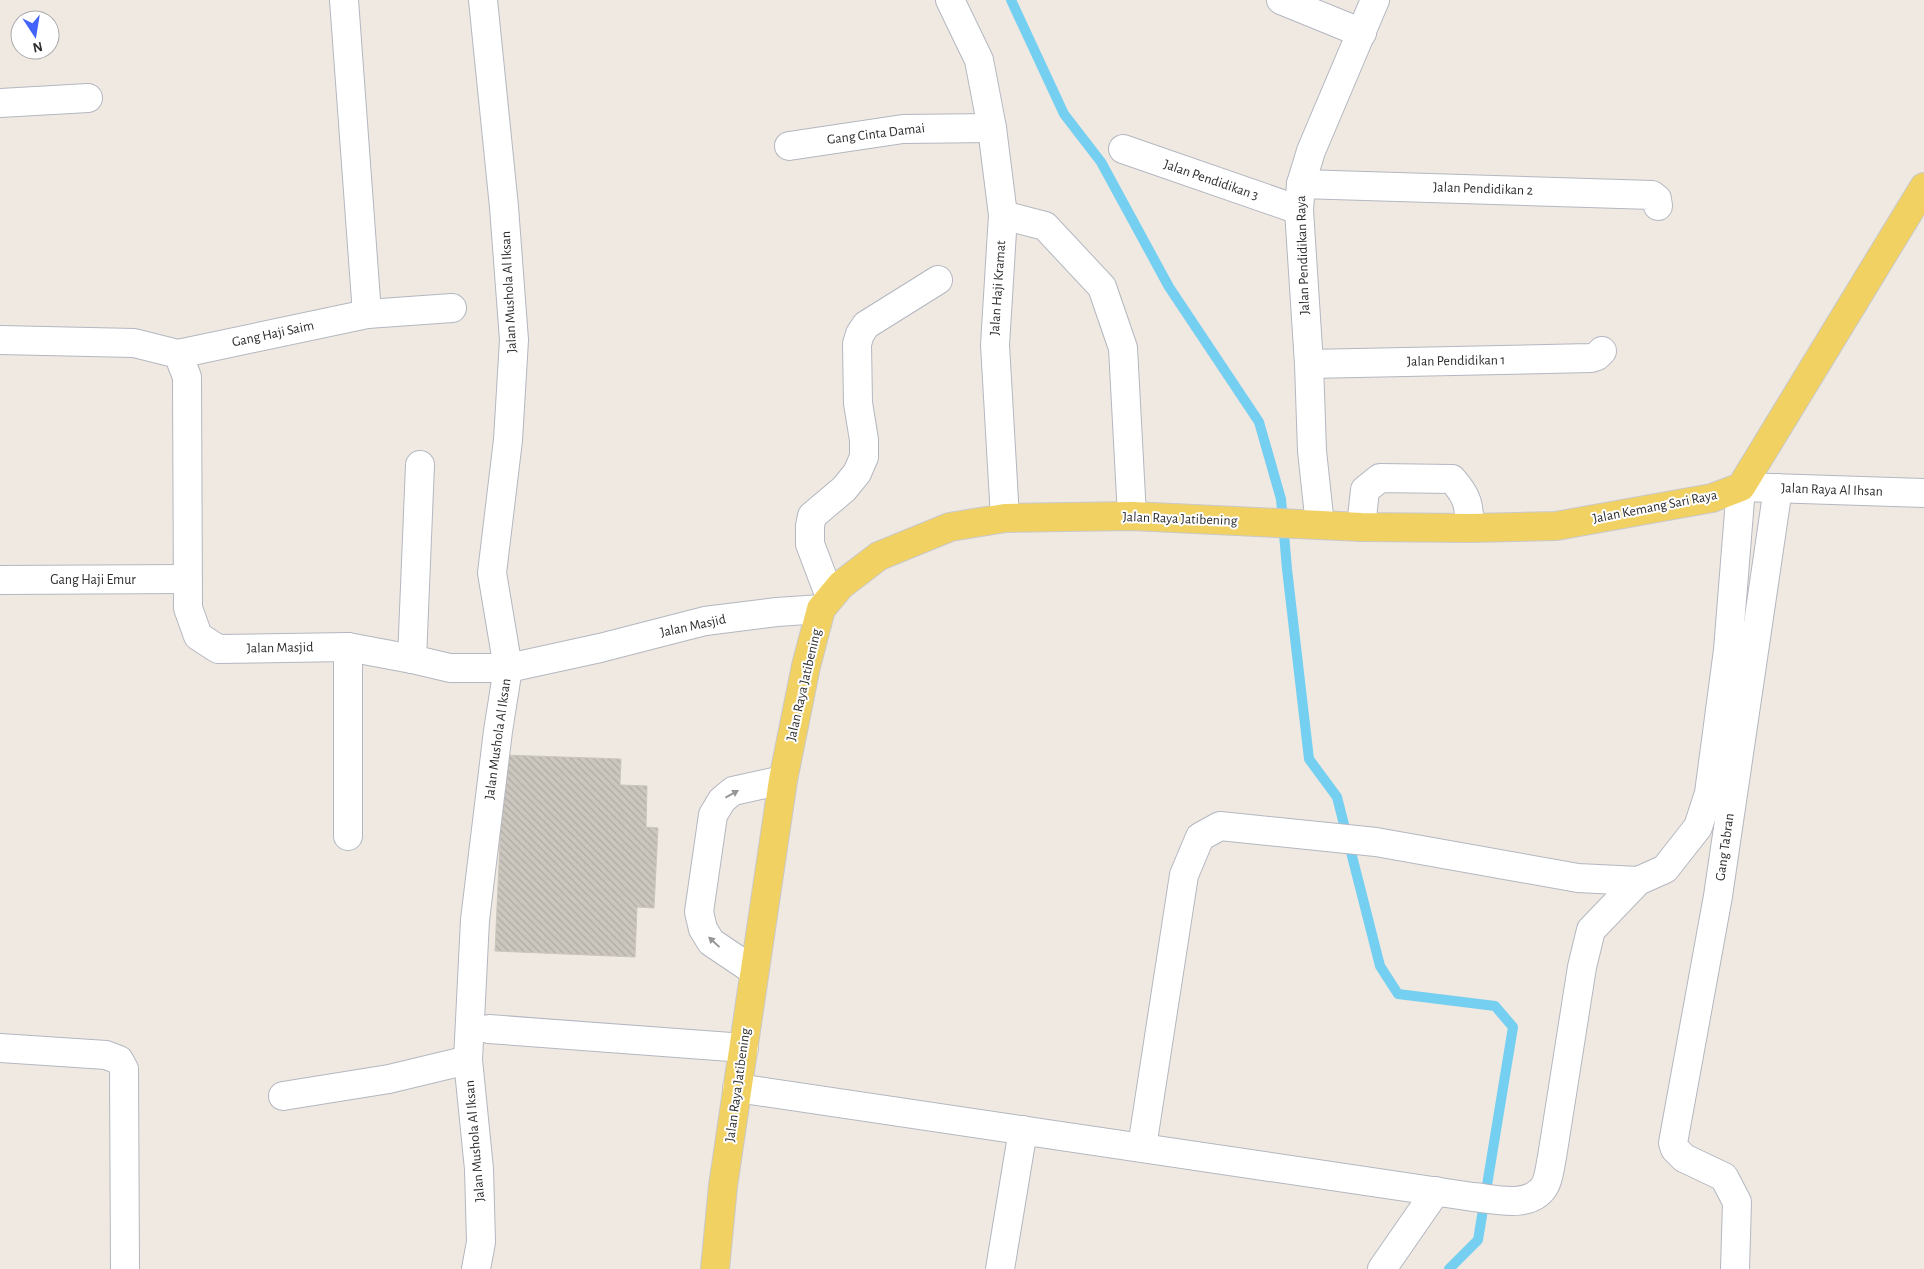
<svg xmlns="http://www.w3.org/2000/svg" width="1924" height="1269" viewBox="0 0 1924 1269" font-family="'Alegreya Sans',sans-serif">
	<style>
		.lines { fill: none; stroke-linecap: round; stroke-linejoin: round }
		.stream { stroke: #75cff0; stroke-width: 10 }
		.building { fill: url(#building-back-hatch); stroke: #cbc5ba }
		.minor-casing { stroke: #b4b7c1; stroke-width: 30 }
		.major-casing { stroke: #c9c9c9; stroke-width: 30 }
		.minor { stroke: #fff; stroke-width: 28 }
		.major { stroke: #f2d163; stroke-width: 28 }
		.oneway { fill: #969696 }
		.labels { text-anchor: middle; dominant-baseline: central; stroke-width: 4; stroke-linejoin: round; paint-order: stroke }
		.street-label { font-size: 14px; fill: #2e2e2e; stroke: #fff }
	</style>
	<defs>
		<pattern id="building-back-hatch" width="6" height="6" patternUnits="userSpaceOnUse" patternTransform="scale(1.25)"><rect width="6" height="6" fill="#cbc7bf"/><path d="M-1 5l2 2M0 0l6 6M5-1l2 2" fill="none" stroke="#afaba4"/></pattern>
	</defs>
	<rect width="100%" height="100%" fill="#efe9e1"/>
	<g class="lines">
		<polyline class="stream" points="1011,0 1064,114 1101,162 1169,287 1259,422 1281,499 1287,569 1309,759 1337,797 1380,966 1398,994 1495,1006 1513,1027 1478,1240 1449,1269"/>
	</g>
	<polygon class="building" points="504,755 621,759 620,785 647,786 646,827 658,828 654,908 637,907 635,957 495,951"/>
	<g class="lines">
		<g class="minor-casing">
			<g id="minor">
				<polyline points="344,0 367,314"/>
				<polyline points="950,0 979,60 992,128 1003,215 995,345 1005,518"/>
				<polyline points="1281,0 1362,33"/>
				<polyline points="0,103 88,98"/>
				<polyline points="789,146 903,129 992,128"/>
				<polyline points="1123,149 1299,210"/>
				<polyline points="1301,184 1652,195 1657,199 1658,206"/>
				<polyline points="1003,215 1045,226 1102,287 1123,348 1132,516"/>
				<polyline points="0,340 134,343 178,354 187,377 188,608 198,636 218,649 348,647 412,659 450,668 508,668 600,648 705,621 777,612 821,609"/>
				<polyline points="178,354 367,314 452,308"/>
				<polyline points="1309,364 1591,358 1597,356 1602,351"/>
				<polyline points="1320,525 1312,451 1309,364 1299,210 1301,184 1311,151 1375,0"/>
				<path d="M1361,527l4,-37 15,-12 72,1c16,18 17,26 18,49"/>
				<polyline points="0,580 187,579"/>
				<polyline points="830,597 810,544 810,526 812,516 844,489 857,473 864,457 864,440 858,403 857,344 860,334 866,325 938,280"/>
				<polyline points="412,659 420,465"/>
				<polyline points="348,836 348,647"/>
				<polyline points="754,971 711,942 703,929 699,912 713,815 722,800 733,791 783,780"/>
				<polyline points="489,1029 744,1048"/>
				<polyline points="0,1048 106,1055 119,1060 124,1069 125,1269"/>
				<path d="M737,1088l736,109c22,2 56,12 71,-10 5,-7 6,-21 8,-30l30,-190 9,-37 47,-49 27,-12 33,-42 11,-34 19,-143 13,-163 183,6"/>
				<polyline points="283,1096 389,1079 468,1060"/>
				<polyline points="1142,1147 1184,875 1200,837 1220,826 1376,842 1578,878 1638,881"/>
				<polyline points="476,1269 481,1242 479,1169 468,1060 475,920 498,731 508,668 492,573 508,440 514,340 504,207 483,0"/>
				<polyline points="1000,1269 1023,1130"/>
				<polyline points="1382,1269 1436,1191"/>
				<polyline points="1735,1269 1737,1202 1724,1177 1684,1158 1675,1149 1673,1143 1718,896 1778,488"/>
			</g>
		</g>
		<g class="major-casing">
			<polyline id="major" points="715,1269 723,1186 783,780 806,666 821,609 841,585 879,556 950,527 1005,518 1132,516 1361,527 1470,528 1556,526 1712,498 1741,487 1924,187"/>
		</g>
		<use href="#minor" class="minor"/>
		<use href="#major" class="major"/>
	</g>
	<defs><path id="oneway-solid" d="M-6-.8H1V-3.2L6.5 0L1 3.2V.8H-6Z" transform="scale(1.25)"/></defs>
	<g class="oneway">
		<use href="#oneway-solid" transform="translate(732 794) rotate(-29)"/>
		<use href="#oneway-solid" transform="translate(714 942) rotate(-137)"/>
	</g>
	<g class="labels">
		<g class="street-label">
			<text transform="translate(876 134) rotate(-7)">Gang Cinta Damai</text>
			<text transform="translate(1211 180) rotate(19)">Jalan Pendidikan 3</text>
			<text transform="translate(1483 189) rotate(2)">Jalan Pendidikan 2</text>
			<text transform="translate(1303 255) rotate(-92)">Jalan Pendidikan Raya</text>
			<text transform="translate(998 288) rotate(-86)">Jalan Haji Kramat</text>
			<text transform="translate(509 292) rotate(-93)">Jalan Mushola Al Iksan</text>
			<text transform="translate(273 334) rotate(-12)">Gang Haji Saim</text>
			<text transform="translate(1456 361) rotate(-1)">Jalan Pendidikan 1</text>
			<text transform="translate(1832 490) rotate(2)">Jalan Raya Al Ihsan</text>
			<text transform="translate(1655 507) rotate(-11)">Jalan Kemang Sari Raya</text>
			<text transform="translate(1180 519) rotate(2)">Jalan Raya Jatibening</text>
			<text x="93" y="580">Gang Haji Emur</text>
			<text transform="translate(693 626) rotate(-12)">Jalan Masjid</text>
			<text transform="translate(280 648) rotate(-1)">Jalan Masjid</text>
			<text transform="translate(804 685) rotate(-77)">Jalan Raya Jatibening</text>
			<text transform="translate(498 739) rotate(-82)">Jalan Mushola Al Iksan</text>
			<text transform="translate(1725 847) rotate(-82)">Gang Tabran</text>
			<text transform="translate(738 1085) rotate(-82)">Jalan Raya Jatibening</text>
			<text transform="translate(475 1141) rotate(-95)">Jalan Mushola Al Iksan</text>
		</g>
	</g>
	<g transform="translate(35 35) rotate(168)"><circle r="24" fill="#ffffff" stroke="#ababab"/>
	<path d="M0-4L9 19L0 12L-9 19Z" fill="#4264fb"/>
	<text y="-8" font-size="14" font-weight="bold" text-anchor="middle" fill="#2e2e2e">N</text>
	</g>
</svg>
